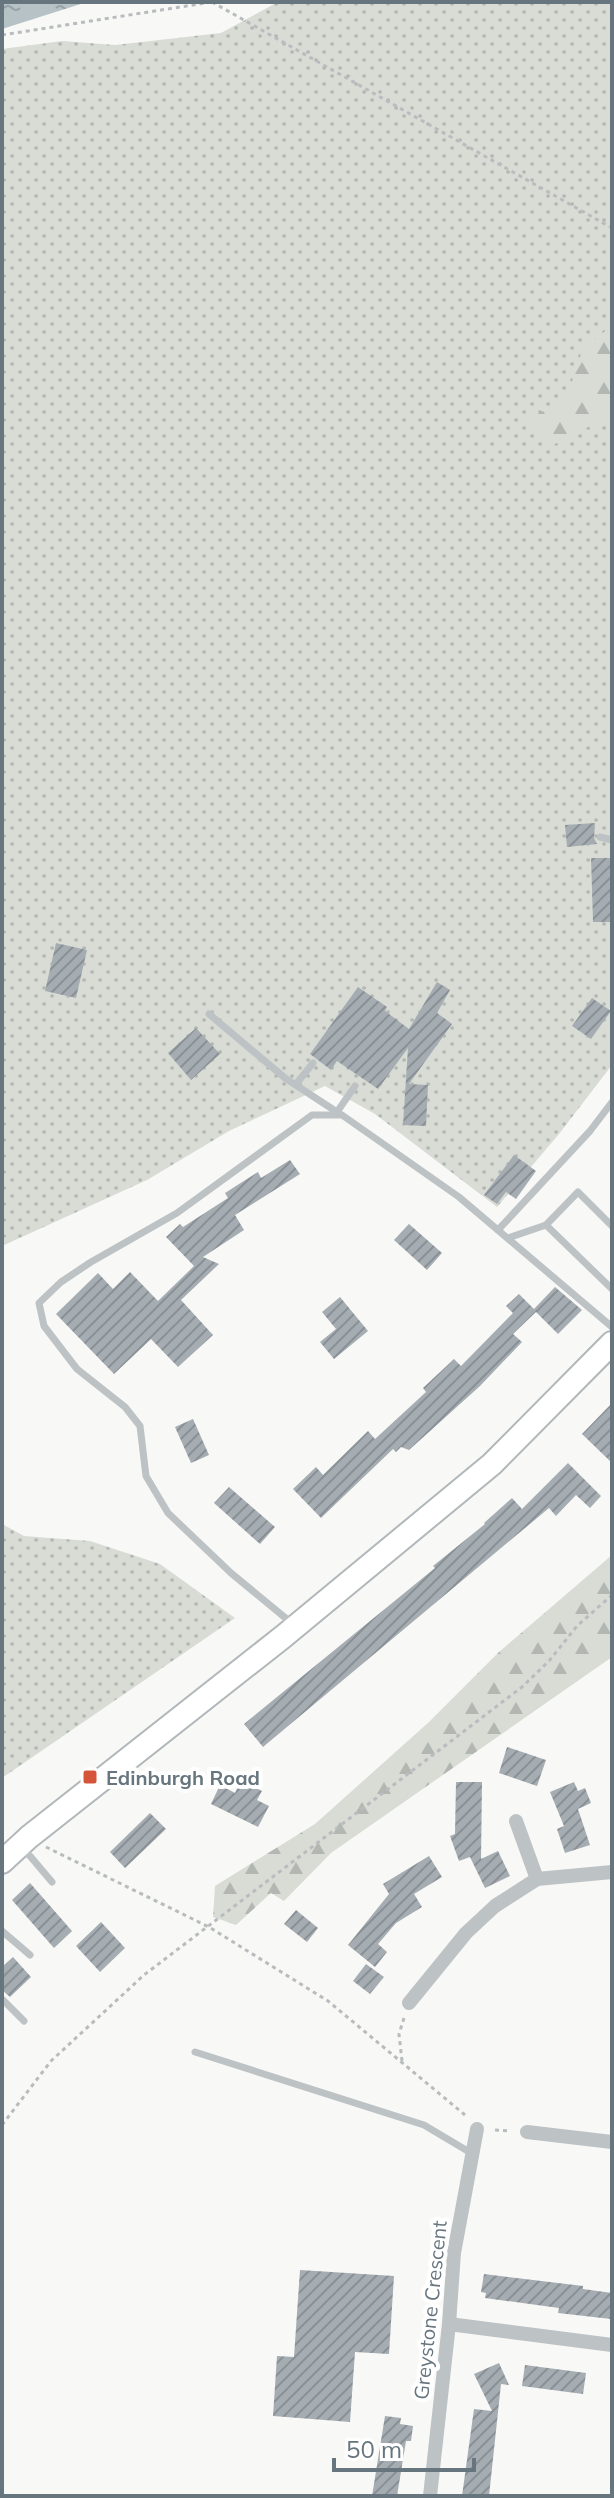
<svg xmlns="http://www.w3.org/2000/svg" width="614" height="2498" viewBox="0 0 614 2498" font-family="Mulish,sans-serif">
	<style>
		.grass { fill: url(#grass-dots) }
		.forest { fill: url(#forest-firs) }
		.water { fill: url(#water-ripples) }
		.building { fill: url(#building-hatch) }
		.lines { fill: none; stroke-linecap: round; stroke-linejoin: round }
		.primary-casing { stroke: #b1b7ba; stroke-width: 26 }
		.path { stroke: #b8bcbe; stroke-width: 3; stroke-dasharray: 4 4; stroke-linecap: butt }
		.lane { stroke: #bdc2c5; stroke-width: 7 }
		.street { stroke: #bdc2c5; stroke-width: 14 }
		.primary { stroke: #fff; stroke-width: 22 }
		.poi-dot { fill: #d45539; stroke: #fff; stroke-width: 3 }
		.labels { text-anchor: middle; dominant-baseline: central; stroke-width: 8; stroke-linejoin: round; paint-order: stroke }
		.poi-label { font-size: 20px; font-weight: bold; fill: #66757e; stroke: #fff; text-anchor: start }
		.street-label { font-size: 20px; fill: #66757e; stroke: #fff }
	</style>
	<defs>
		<pattern id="grass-dots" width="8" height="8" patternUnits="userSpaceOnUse" patternTransform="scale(2)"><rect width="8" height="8" fill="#d8dcd5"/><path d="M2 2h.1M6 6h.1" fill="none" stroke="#b3b7b2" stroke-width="1.8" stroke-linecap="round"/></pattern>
		<pattern id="forest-firs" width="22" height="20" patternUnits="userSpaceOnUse" patternTransform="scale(2)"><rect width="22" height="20" fill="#d8dcd5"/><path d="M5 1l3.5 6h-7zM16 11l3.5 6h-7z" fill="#b3b7b2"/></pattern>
		<pattern id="water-ripples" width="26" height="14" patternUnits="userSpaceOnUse" patternTransform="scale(2)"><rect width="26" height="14" fill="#b6c2c6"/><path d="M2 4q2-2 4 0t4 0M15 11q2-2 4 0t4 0" fill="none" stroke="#98a2a6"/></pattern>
		<pattern id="building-hatch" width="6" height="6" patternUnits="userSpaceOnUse" patternTransform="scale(2)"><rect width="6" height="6" fill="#a5adb2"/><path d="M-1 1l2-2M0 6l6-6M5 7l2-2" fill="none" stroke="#8a9196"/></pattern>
	</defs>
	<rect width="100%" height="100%" fill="#f8f8f6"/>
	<g class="grass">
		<polygon points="278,2 612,2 612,1065 559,1134 497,1207 375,1114 325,1086 229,1131 147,1180 2,1246 2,49 62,41 115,45 221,33"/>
		<polygon points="2,1524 24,1536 90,1541 160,1564 235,1618 2,1778"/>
	</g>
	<g class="forest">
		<polygon points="612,326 612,415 553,445 523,421 566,400 583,348"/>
		<polygon points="612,1555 612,1657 331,1853 284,1901 271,1893 236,1925 213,1917 215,1886 315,1824 429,1722 499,1652"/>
	</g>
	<polygon class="water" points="2,2 87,2 2,29"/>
	<g class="building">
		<polygon points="595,823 594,838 597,844 567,847 565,825"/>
		<polygon points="591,858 612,858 612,922 593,922"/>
		<polygon points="56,943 87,950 76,998 45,991"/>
		<polygon points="437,982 450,990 437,1013 452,1024 409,1084 428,1085 426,1126 403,1125 408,1048 378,1089 337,1061 331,1070 310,1054 358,987 387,1007 385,1011 409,1029"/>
		<polygon points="592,998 611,1011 591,1039 572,1026"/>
		<polygon points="196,1028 220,1054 191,1080 168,1053"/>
		<polygon points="514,1155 536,1171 516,1199 506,1192 497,1204 484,1195"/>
		<polygon points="290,1160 300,1174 235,1215 244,1230 203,1257 219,1264 181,1300 213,1335 178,1367 151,1339 114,1374 56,1314 98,1273 113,1289 130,1272 158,1301 194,1266 166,1237 180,1224 183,1227 228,1198 225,1193 258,1172 261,1178"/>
		<polygon points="409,1224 442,1253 427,1270 394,1240"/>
		<polygon points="555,1287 582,1310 558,1334 536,1312 513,1334 522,1342 480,1386 409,1450 401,1447 396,1452 393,1449 321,1518 293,1489 316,1467 323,1475 368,1431 375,1439 426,1392 423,1388 454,1359 461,1366 513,1313 506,1306 519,1294 534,1309"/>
		<polygon points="340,1297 368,1331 334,1359 320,1342 336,1329 322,1312"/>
		<polygon points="612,1403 612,1463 582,1434"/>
		<polygon points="193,1419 209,1455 191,1463 175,1427"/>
		<polygon points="568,1463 601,1496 590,1508 576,1495 556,1516 549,1508 263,1747 244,1724 435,1568 433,1566 485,1524 484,1523 512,1498 522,1509"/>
		<polygon points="229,1487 275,1527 260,1544 214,1503"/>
		<polygon points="507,1747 546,1760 537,1786 499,1773"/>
		<polygon points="241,1780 262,1791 257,1800 269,1806 258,1827 211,1804 220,1785 235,1793"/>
		<polygon points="456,1782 482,1782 481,1859 498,1851 510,1876 485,1888 470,1857 459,1861 450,1836 455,1834"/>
		<polygon points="574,1782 578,1791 585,1788 591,1803 578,1809 590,1845 565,1853 557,1829 564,1826 550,1792"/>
		<polygon points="150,1813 166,1829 125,1868 110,1852"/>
		<polygon points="429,1856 442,1877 414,1894 422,1907 396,1923 378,1944 387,1952 375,1967 348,1945 389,1894 383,1884"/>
		<polygon points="30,1883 72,1931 54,1948 12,1900"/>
		<polygon points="296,1910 318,1928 307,1942 284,1924"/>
		<polygon points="101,1922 125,1948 100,1972 76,1946"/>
		<polygon points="13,1957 31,1977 10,1997 2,1990 2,1967"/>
		<polygon points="366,1964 384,1977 370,1994 353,1981"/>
		<polygon points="300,2270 394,2276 389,2354 355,2352 350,2422 273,2416 277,2356 294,2357"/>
		<polygon points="484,2274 583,2286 583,2289 612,2293 611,2319 558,2313 559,2308 485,2298 486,2293 481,2292"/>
		<polygon points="499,2363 509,2385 501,2384 489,2496 462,2496 474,2409 492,2411 474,2374"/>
		<polygon points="525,2365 586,2373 583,2394 522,2386"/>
		<polygon points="385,2416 401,2418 400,2424 413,2426 411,2441 406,2441 397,2496 372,2496"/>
	</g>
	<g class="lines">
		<g class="primary-casing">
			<polyline id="primary" points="2,1862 29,1837 284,1636 492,1464 612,1343"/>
		</g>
		<g class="path">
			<polyline points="212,2 612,228"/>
			<polyline points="2,35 212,2"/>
			<polyline points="46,1847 209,1927 328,2001 465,2115"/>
			<polyline points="402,2061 399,2034 404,2018"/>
			<polyline points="2,2125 51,2061 144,1975 522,1687 549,1661 577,1626 612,1595"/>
			<polyline points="495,2130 511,2131"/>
		</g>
		<g class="lane">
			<polyline points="600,837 612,840"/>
			<polyline points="209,1014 285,1078 340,1114"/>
			<polyline points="296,1084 313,1063"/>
			<polyline points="337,1112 355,1086"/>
			<polyline points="612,1226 578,1192 546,1225 612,1289"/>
			<polyline points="498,1230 590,1131 612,1102"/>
			<polyline points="508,1238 546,1225"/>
			<polyline points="294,1625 231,1573 168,1513 146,1476 140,1426 125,1407 77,1369 44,1326 39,1303 61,1282 91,1262 177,1213 312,1115 342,1115 459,1197 612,1327"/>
			<polyline points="20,1849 30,1856 52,1882"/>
			<polyline points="2,1931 30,1955"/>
			<polyline points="2,1999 24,2021"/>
			<polyline points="195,2052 424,2125 471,2153"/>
		</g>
		<g class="street">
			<polyline points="516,1821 537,1879"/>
			<polyline points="409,2003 466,1933 495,1906 537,1879 612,1872"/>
			<polyline points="527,2132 612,2142"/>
			<polyline points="449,2324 612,2345"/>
			<polyline points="430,2496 449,2324 454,2253 477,2129"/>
		</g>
		<use href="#primary" class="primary"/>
	</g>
	<rect class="poi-dot" x="82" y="1769" width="16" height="16" rx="4"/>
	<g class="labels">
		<g class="poi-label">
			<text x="106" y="1777">Edinburgh Road</text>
		</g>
		<g class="street-label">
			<text transform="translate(430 2310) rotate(-84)">Greystone Crescent</text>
		</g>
	</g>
	<rect width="614" height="2498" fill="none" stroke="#66757e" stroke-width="8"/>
	<path d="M334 2458v12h140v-12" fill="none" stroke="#66757e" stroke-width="4"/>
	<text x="346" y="2458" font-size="24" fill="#66757e" stroke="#ffffff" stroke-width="6" paint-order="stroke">50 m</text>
</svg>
